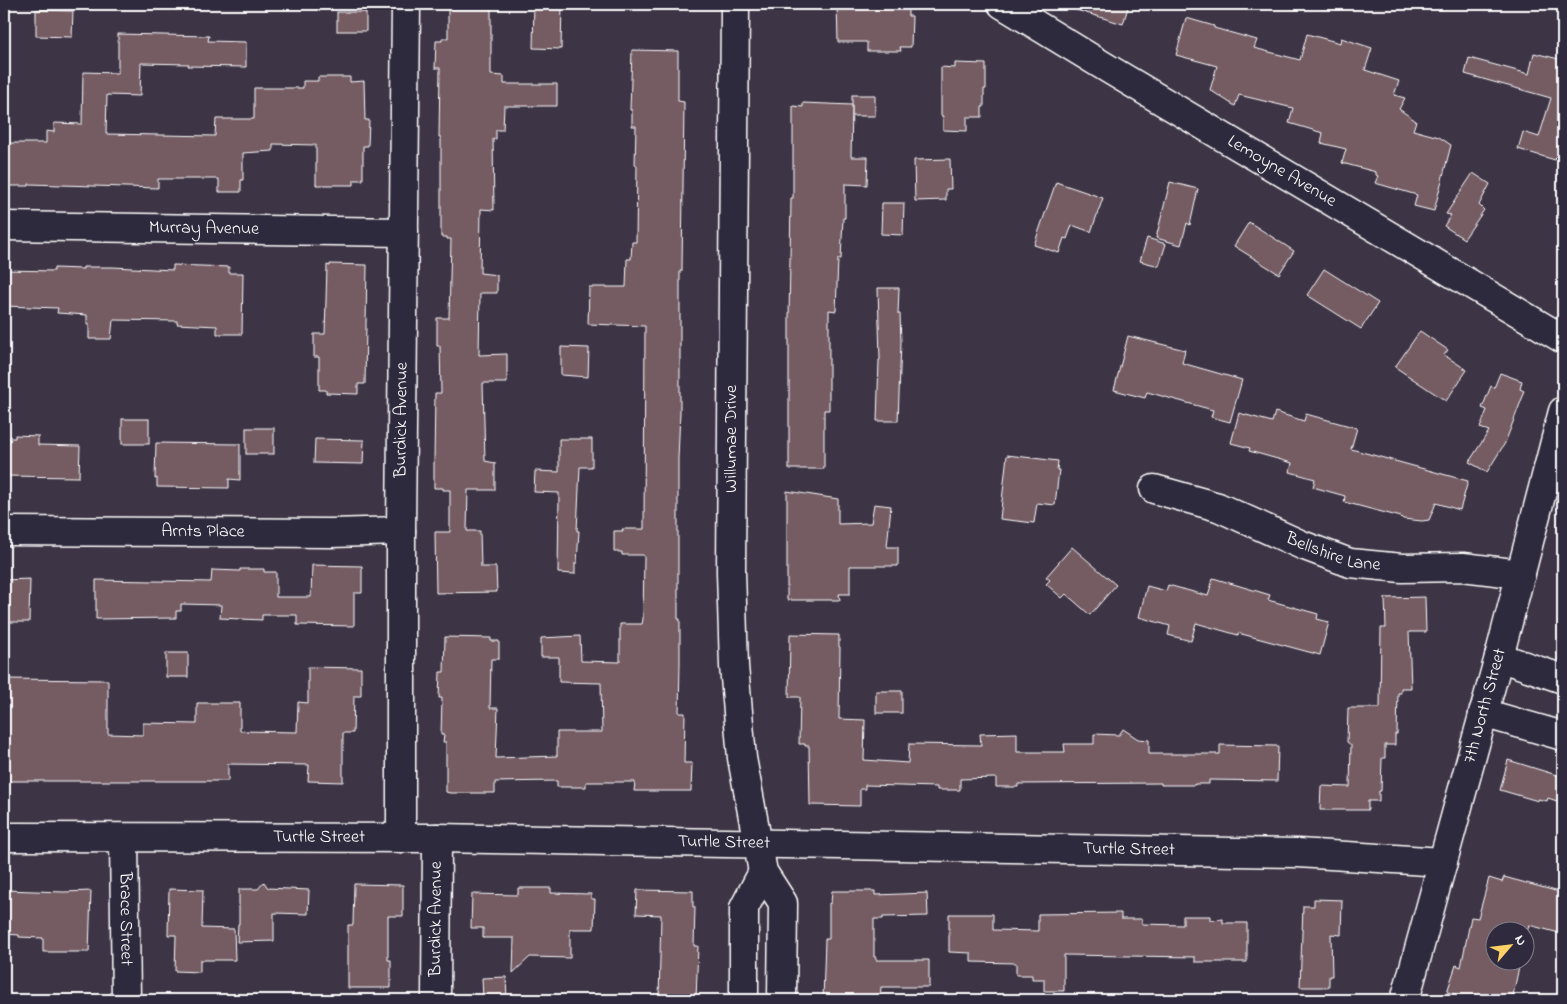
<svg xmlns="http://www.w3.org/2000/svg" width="1567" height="1004" viewBox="0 0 1567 1004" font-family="'Indie Flower',sans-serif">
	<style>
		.building { fill: #745c64; stroke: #fff }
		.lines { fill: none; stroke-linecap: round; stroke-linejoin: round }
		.minor-casing { stroke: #fff; stroke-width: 31 }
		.minor { stroke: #2f2a3d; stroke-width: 28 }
		.labels { text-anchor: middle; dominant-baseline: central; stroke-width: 5; stroke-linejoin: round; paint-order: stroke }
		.street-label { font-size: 18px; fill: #fff; stroke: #2f2a3d }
	</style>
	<rect width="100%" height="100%" fill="#3d3445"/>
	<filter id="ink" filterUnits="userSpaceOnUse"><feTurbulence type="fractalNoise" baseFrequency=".02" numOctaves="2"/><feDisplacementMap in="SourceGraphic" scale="10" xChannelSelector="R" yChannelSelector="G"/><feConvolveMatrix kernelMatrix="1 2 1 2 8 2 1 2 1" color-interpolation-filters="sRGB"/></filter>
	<g filter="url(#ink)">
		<g class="building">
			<polygon points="448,4 491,4 491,75 504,76 504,84 557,84 557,106 504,106 503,130 496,130 496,139 493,139 494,210 481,209 480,273 497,275 497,293 480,293 479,355 507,354 507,383 483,383 485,461 495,463 495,490 468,490 467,531 480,531 481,567 496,567 497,592 436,593 435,532 450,532 450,490 443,490 443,488 434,488 434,463 435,393 441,393 440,346 437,346 437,318 449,318 451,239 447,239 447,237 441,237 441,137 439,137 440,68 435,68 436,41 442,41 442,38 448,38"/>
			<polygon points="534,4 562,4 561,49 533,48"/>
			<polygon points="837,4 865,4 865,7 908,8 908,16 912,16 911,47 900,47 901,51 867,51 867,42 838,42"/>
			<polygon points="1073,4 1129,4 1123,24 1073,9"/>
			<polygon points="36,10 73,11 72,37 36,36"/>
			<rect x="337" y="12" width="29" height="19"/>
			<polygon points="1186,18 1214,26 1214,28 1257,40 1254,48 1300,60 1307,34 1340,43 1341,38 1372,48 1365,70 1399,81 1394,95 1405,98 1399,109 1416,121 1413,130 1439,137 1451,145 1434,211 1414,206 1417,195 1375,183 1378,176 1376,175 1376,172 1342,163 1346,149 1321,143 1323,133 1289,123 1293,108 1239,95 1235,106 1210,90 1217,66 1176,55"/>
			<polygon points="118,34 209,36 208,41 246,42 246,67 188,66 189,64 141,63 140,96 107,95 106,134 215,136 216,119 254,119 254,88 303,88 303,81 318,81 318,77 350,77 350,82 364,81 365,120 369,120 368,146 363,146 363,180 354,180 354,185 316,185 316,145 273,144 273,151 243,153 243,180 241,180 241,192 219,192 219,179 158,179 158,188 29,184 29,186 5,186 6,178 4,178 5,143 46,143 46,131 54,132 54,123 82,124 83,72 118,73"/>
			<polygon points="632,50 678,51 678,101 684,102 682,271 680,271 680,412 678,459 678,619 680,619 680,663 679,713 685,713 684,763 692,763 691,791 634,791 635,782 586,782 586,787 557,787 557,781 495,782 495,793 450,793 446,792 446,742 443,742 444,735 441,735 442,698 439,698 440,672 444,672 445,637 491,638 491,641 499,641 499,659 491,659 490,708 498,708 496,758 557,756 557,732 602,732 601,683 559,682 559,657 541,657 541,638 580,636 581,661 620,662 620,624 642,624 643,619 644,557 643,555 622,555 622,552 614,552 614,531 623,531 622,529 644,529 645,326 588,324 589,287 626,287 627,259 631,259 632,242 636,242 637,165 635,165 636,126 632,126 632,110 630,110"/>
			<polygon points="1534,53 1563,60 1563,159 1556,157 1555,160 1518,149 1523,132 1539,137 1551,98 1465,74 1469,58 1529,74"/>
			<polygon points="955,63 986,64 986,89 984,89 984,107 982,107 982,117 967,117 967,131 943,130 943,116 941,116 941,67 955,68"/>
			<rect x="852" y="95" width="23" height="21"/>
			<polygon points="803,103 852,105 851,157 868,157 867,185 845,184 845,218 843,218 841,259 838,259 836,311 829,310 829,410 824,410 824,469 789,469 789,319 791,198 793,198 793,106 803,107"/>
			<polygon points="950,159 951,189 946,189 946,200 915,201 914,160"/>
			<polygon points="1473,173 1490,184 1479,205 1484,210 1464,239 1444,226 1451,215 1446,214"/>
			<polygon points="1056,182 1103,198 1091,232 1072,225 1067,239 1064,238 1059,253 1034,245"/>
			<polygon points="1170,182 1198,189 1190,225 1187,223 1181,245 1156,238"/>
			<polygon points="882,203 904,203 903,235 881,234"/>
			<polygon points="1249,222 1294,251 1279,274 1234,246"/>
			<polygon points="1147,238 1166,244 1159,266 1140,261"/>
			<polygon points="330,264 367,265 365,384 358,384 358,394 326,393 326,390 319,390 319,357 314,357 314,334 325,334 327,265 330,266"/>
			<polygon points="173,265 229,267 229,273 243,273 242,334 217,334 217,326 177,324 177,321 113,320 111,339 89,339 89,324 87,325 87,315 57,313 58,308 4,306 4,270 54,271 54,268 83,269 83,267 112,267 173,270"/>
			<polygon points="1324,269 1378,303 1361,329 1307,295"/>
			<polygon points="878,288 899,288 898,314 900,314 901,342 898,421 877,421 879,360 880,360"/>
			<polygon points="1420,331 1448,350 1444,355 1467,370 1446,401 1395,367"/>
			<polygon points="1128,336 1185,350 1182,363 1242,380 1230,422 1211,417 1213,410 1147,392 1145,398 1114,390"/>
			<polygon points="561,347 589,348 588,377 561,375"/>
			<polygon points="1500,373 1522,381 1520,389 1524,391 1522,395 1523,396 1505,443 1487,472 1469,462 1489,431 1480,428 1487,410 1482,408 1491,386 1494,388"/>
			<polygon points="1275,412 1304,421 1306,414 1357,428 1351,449 1468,481 1460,510 1436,503 1429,520 1422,521 1403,519 1401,517 1344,502 1345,496 1313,487 1315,479 1290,472 1292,463 1249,451 1250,448 1231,443 1239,413 1272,422"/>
			<rect x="122" y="419" width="27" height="25"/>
			<rect x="246" y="428" width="28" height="26"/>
			<polygon points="15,435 38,436 38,445 80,446 79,477 4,476 4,438 15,438"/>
			<polygon points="315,439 364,440 363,464 314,463"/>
			<polygon points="559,439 592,439 592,467 580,467 577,531 579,531 577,563 575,563 575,574 558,573 559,493 534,492 535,471 559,472"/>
			<polygon points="156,443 240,444 240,480 229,479 229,488 157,487 157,478 155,479"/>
			<polygon points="1007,455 1058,461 1057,470 1059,470 1055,505 1037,503 1034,523 1000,519"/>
			<polygon points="787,491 838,499 838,524 871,523 874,504 891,506 887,547 898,547 898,566 850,566 850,594 839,594 840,600 787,600"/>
			<polygon points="1072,547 1116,585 1090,615 1066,594 1062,598 1046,584 1050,580 1046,577"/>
			<polygon points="312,565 362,566 362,593 354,593 354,626 297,625 297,615 262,615 262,620 220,618 221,605 181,604 181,611 176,611 176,618 96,619 96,580 211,582 212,570 240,571 240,569 264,569 264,572 276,572 276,597 311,597"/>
			<polygon points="1213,578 1270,595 1268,600 1318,614 1317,619 1329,622 1320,655 1238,633 1238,635 1196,623 1191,641 1168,635 1170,626 1139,617 1147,586 1166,591 1168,585 1208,596"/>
			<polygon points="30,579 29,622 4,622 4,580"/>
			<polygon points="1425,597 1426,632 1409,632 1411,688 1401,688 1401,693 1398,693 1397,734 1395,734 1395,745 1385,745 1385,758 1382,758 1381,791 1379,791 1379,801 1368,801 1368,810 1320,810 1321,786 1350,787 1351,745 1347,742 1348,708 1380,708 1381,628 1386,628 1385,598"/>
			<polygon points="790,634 839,635 839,647 840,647 839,719 865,720 864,760 908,763 909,744 981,745 980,734 1017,733 1017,752 1065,752 1064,744 1094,744 1094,734 1119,735 1123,729 1138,739 1149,740 1149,754 1220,754 1220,745 1278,746 1277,781 1209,780 1209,784 1195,784 1195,785 1161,785 1161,783 1018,784 1018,787 996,787 996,778 960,779 960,790 937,790 937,787 865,785 865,789 860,789 860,806 810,805 809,746 805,746 805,744 799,744 800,697 789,697"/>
			<rect x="166" y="653" width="22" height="24"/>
			<polygon points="308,667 361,668 361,696 354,696 353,733 343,733 343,782 308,781 309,765 228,764 228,781 6,781 7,703 4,703 4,679 108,680 108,734 143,735 143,723 197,724 197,703 240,703 240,731 297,732 298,702 308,703"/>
			<rect x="876" y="691" width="26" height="22"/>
			<polygon points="1508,760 1563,777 1563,803 1548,798 1547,801 1538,799 1538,801 1500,790"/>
			<polygon points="1504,877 1563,893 1563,934 1529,925 1524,943 1524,932 1494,932 1494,962 1520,962 1512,1000 1475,1000 1447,992 1456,965 1461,967 1471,917 1478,918 1489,878 1502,882"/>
			<polygon points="264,882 268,888 309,890 308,914 274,913 274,941 237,942 238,924 239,924 239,889 258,889"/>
			<polygon points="354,884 403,885 403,916 388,916 388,960 391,960 391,988 348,988 348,925 353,925"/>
			<polygon points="518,888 551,888 551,893 591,894 591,899 595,899 594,929 570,929 570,958 530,957 513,973 514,938 483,938 483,928 471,928 472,894 518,895"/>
			<polygon points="169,889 203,890 202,928 234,929 235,960 200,960 200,972 175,971 176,935 168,935"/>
			<polygon points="4,890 64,892 91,891 89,952 43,952 43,938 19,937 19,935 4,934"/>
			<polygon points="637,890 693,891 693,907 695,907 694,946 698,946 696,1000 659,1000 661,915 636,914"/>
			<polygon points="832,891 875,891 875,895 927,893 928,916 883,917 883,919 874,919 874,957 876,957 876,960 929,960 929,987 881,987 880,1000 823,1000 825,939 829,939 829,903 831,903"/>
			<polygon points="1314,899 1342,900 1341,935 1331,934 1332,976 1329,976 1329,987 1300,987 1303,906 1314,906"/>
			<polygon points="1121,913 1121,919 1142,919 1142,924 1183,925 1183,916 1210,916 1210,920 1223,919 1223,923 1247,923 1247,962 1195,962 1195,957 1064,955 1064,991 1044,991 1044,979 1032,979 1032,975 1016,975 1016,963 971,962 971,953 949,952 949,914 993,914 993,930 1038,931 1038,914"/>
			<polygon points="506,977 507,999 483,1000 482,978"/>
		</g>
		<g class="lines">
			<g class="minor-casing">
				<g id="minor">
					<polyline points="735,4 731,572 734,666 742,758 763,872 783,903 782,1000"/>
					<path id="s1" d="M1002,4l110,67 451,268"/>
					<path id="s2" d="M4,226l400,6"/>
					<path id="s3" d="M1154,489l64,18 84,38 48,18 52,5 61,-1 58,7"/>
					<path id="s4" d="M4,531l327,2 70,-2"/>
					<polyline points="1499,657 1563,679"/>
					<polyline points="1483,713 1563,736"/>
					<path id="s5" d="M4,837l433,1 861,15 145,9"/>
					<path id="s6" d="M124,838l2,162"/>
					<path id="s7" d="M401,838v-307l5,-527"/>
					<path id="s8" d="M436,1000l1,-162"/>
					<polyline points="744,1000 744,908 763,872"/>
					<path id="s9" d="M1405,1000l94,-343 64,-246"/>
				</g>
			</g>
			<use href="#minor" class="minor"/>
		</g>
	</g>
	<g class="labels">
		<g class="street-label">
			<text stroke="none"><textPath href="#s1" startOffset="326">Lemoyne Avenue</textPath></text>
			<text stroke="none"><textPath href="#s2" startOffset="200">Murray Avenue</textPath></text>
			<text stroke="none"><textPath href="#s7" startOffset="418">Burdick Avenue</textPath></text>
			<text transform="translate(732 439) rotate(-90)">Willumae Drive</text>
			<text stroke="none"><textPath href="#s4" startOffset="199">Arnts Place</textPath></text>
			<text stroke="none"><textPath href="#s3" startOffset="191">Bellshire Lane</textPath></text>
			<text stroke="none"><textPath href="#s9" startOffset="305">7th North Street</textPath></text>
			<text stroke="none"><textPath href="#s5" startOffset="315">Turtle Street</textPath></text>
			<text stroke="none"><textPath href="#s5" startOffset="720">Turtle Street</textPath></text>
			<text stroke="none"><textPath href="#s5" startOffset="1125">Turtle Street</textPath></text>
			<text stroke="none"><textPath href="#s6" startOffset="81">Brace Street</textPath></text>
			<text stroke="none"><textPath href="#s8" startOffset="81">Burdick Avenue</textPath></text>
		</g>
	</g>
	<rect width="1567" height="1004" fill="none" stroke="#2f2a3d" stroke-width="20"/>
	<rect x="10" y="10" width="1547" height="984" fill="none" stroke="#fff" stroke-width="2" filter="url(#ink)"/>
	<g transform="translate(1510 946) rotate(62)"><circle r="24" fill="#2f2a3d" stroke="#827f8b"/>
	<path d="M0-4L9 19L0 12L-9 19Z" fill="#ffd166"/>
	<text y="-8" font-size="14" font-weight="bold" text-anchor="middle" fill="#ffffff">N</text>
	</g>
</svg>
